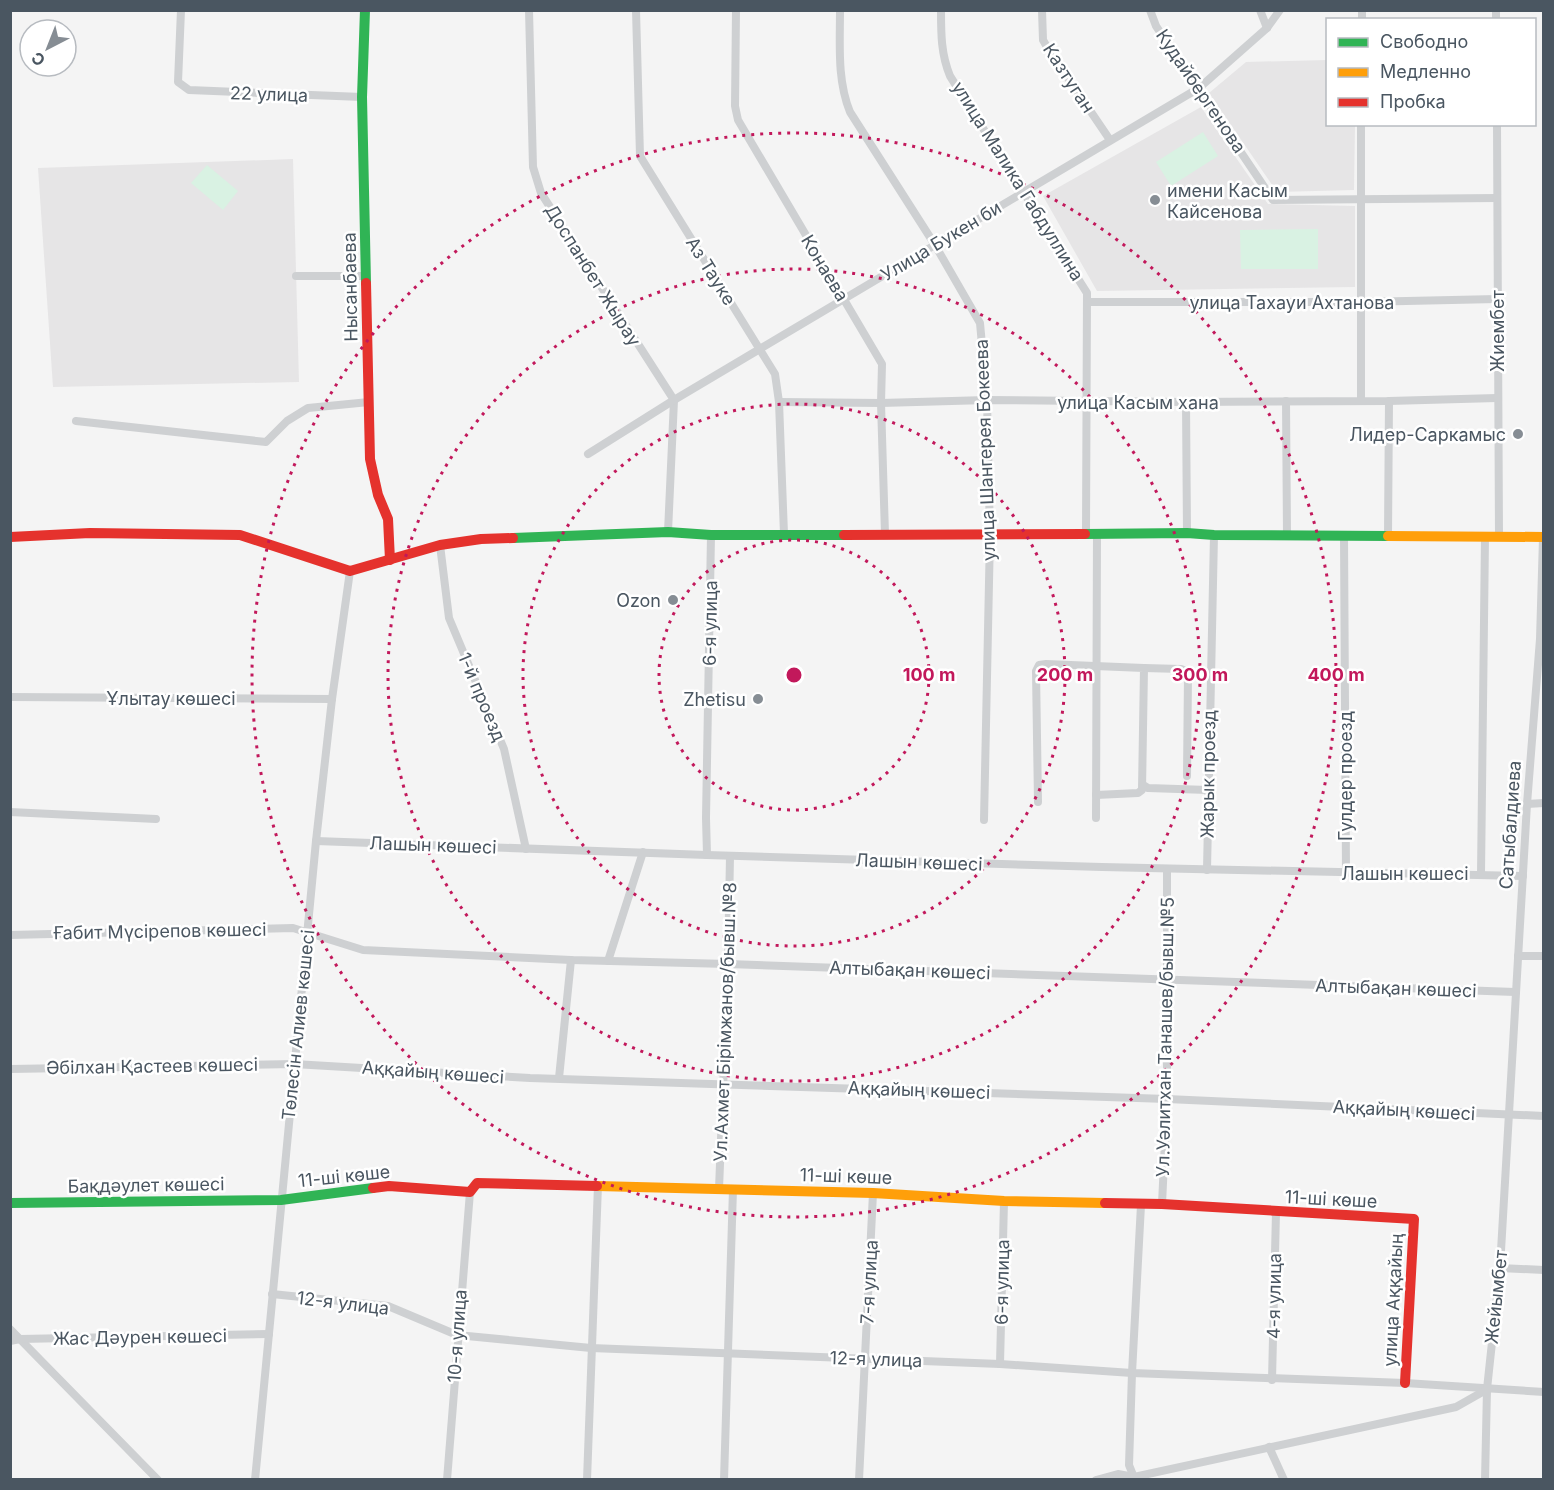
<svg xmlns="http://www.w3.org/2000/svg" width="1554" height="1490" viewBox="0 0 1554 1490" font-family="Inter,sans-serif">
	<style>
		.education { fill: #e6e5e6 }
		.green { fill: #d9f2e3 }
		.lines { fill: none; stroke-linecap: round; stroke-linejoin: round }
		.street { stroke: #ced0d2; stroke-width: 8 }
		.fast { stroke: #30b455; stroke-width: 10 }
		.slow { stroke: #ff9f0a; stroke-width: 10 }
		.jam { stroke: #e5322d; stroke-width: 10 }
		.ring { fill: none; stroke: #c2185b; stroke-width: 3; stroke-dasharray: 3 6 }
		.poi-dot { fill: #868d94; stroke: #fff; stroke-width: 2 }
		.labels { text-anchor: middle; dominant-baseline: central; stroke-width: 5; stroke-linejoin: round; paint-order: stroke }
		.street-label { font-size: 18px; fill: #4a5661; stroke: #fff }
		.poi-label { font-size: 18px; fill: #4a5661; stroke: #fff; text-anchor: end }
		.centre { fill: #c2185b; stroke: #fff; stroke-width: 3 }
		.ring-label { font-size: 18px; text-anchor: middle; font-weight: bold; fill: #c2185b; stroke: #fff; stroke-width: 5; stroke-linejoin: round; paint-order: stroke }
	</style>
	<rect width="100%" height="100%" fill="#f4f4f4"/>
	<g class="education">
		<polygon points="1327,60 1328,124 1355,125 1354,190 1277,192 1209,93 1246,62"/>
		<polygon points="1201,107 1268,204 1355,206 1355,287 1097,291 1043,196"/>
		<polygon points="293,159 299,382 53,387 38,168"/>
	</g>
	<g class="green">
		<polygon points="1203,132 1218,156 1171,186 1156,162"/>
		<polygon points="207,165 238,191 223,210 191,183"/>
		<polygon points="1318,229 1318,269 1241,269 1240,230"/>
	</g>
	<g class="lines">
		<g class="street">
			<polyline points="181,10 178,82 189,90 362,97"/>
			<polyline points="529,10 533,167 541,193 674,400 668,532"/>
			<polyline points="636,10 640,156 775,374 779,402 784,534"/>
			<polyline points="736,10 735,106 738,120 882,364 881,403 885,534"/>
			<path d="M840,10c0,35 -3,70 10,102l85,133 45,78 7,77 3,135 -6,285"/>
			<path d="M941,10c0,24 0,44 9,66l137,217 -1,240"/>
			<polyline points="1042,10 1043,40 1047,47 1110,140"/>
			<polyline points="1150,10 1156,26 1273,200 1497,198"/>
			<polyline points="1260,10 1267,28"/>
			<polyline points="1496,10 1496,20"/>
			<polyline points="1362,20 1362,10"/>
			<polyline points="1497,124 1499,537"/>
			<polyline points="296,276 366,276"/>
			<polyline points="1088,302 1361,302 1497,299"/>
			<polyline points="1286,401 1287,534"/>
			<polyline points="1361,401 1361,124"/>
			<polyline points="779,402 881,403 987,400 1186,402 1389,401 1497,398"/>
			<polyline points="1186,402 1187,533"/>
			<polyline points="76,421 266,442 287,421 308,408 369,402"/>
			<polyline points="588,454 674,400 1199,88 1267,28 1280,10"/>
			<polyline points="1388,535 1389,401"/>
			<polyline points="1344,536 1346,873"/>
			<polyline points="440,545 449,618 504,749 526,849"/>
			<polyline points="1144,668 1181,669 1186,671 1188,675 1187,776"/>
			<polyline points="10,697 332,699"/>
			<polyline points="1143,785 1148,788 1208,790"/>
			<polyline points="1038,802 1036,671 1039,665 1046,664 1144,668 1142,790 1138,793 1096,795"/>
			<polyline points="1527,804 1544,803"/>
			<polyline points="10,812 156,819"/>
			<polyline points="1096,818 1097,533"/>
			<polyline points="316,841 707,855 1102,867 1523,876"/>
			<polyline points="707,855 706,818 711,535"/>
			<polyline points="1207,870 1214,535"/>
			<polyline points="1481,874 1485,537"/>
			<polyline points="10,935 293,928 363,950 571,960 728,964 1515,992"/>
			<polyline points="1518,956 1544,956"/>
			<polyline points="608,961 643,852"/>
			<polyline points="10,1069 294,1064 530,1078 1167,1099 1544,1116"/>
			<polyline points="559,1078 571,960"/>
			<polyline points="719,1189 728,964 730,856"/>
			<polyline points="1162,1204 1167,1099 1167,869"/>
			<polyline points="1500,1268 1544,1270"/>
			<polyline points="272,1294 388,1306 457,1335 591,1348 1000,1364 1132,1373 1405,1383 1544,1392"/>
			<polyline points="10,1329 158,1480"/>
			<polyline points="10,1341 20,1339 269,1334"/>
			<polyline points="1000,1364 1004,1201"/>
			<polyline points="1272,1380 1276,1212"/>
			<polyline points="1269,1447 1284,1480"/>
			<polyline points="255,1480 316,841 332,699 350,571"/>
			<polyline points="447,1480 470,1192"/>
			<polyline points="587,1480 598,1185"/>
			<polyline points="724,1480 733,1189"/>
			<polyline points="859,1480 873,1193"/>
			<polyline points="1096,1480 1118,1474 1134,1477"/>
			<polyline points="1132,1480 1134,1477 1456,1407 1486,1390"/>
			<polyline points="1135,1480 1129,1465 1132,1373 1141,1205"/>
			<polyline points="1485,1480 1487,1389 1500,1268 1527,804 1540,639 1543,538"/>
		</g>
		<g class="fast">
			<polyline points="365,10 362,97 366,283"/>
			<polyline points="1085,534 1187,533 1214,535 1388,536"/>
			<polyline points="513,538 668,532 711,535 844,535"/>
			<polyline points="10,1203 281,1200 373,1188"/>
		</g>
		<g class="slow">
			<polyline points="1388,536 1544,537"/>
			<polyline points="597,1186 873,1193 1004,1201 1105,1203"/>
		</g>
		<g class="jam">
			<polyline points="366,283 370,459 378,495 388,519 390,560"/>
			<polyline points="844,535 1085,534"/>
			<polyline points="10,537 90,533 240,535 350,571 440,545 481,539 513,538"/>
			<polyline points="373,1188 389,1186 470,1192 477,1183 597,1186"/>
			<polyline points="1105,1203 1162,1204 1414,1219 1405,1383"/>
		</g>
	</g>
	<g class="ring">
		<circle cx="794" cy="675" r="135"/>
		<circle cx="794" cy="675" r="271"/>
		<circle cx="794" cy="675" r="406"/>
		<circle cx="794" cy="675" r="542"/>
	</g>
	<g class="poi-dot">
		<circle cx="1155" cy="200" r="6"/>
		<circle cx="1518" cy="434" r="6"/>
		<circle cx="673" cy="600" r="6"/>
		<circle cx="758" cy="699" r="6"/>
	</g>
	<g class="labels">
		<g class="street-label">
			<text transform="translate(1069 78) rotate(57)">Казтуган</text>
			<text transform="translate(1201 91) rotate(56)">Кудайбергенова</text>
			<text transform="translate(269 94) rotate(2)">22 улица</text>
			<text transform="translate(1018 181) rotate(58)">улица Малика Габдуллина</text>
			<text transform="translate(941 241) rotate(-31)">Улица Букен би</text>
			<text transform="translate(825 268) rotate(59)">Конаева</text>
			<text transform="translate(711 271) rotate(58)">Аз Тауке</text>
			<text transform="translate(593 275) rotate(58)">Доспанбет Жырау</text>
			<text transform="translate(350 287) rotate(-91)">Нысанбаева</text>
			<text x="1292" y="302">улица Тахауи Ахтанова</text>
			<text transform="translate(1497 331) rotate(-90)">Жиембет</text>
			<text x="1138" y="402">улица Касым хана</text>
			<text transform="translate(985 450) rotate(-92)">улица Шангерея Бокеева</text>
			<text transform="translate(710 623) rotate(-89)">6-я улица</text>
			<text transform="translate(482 697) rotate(67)">1-й проезд</text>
			<text x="171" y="698">Ұлытау көшесi</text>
			<text transform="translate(1208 774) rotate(-89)">Жарык проезд</text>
			<text transform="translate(1345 776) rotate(-90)">Гулдер проезд</text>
			<text transform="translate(1510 825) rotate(-86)">Сатыбалдиева</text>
			<text transform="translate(433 845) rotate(2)">Лашын көшесі</text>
			<text transform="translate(919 862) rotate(2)">Лашын көшесі</text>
			<text x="1405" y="873">Лашын көшесі</text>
			<text transform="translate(160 931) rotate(-1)">Ғабит Мүсірепов көшесi</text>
			<text transform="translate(910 970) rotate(2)">Алтыбақан көшесі</text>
			<text transform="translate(1396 988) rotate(2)">Алтыбақан көшесі</text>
			<text transform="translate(725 1022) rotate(-88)">Ул.Ахмет Бірімжанов/бывш.№8</text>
			<text transform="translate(298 1025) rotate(-84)">Төлесін Алиев көшесі</text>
			<text transform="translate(1165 1037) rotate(-89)">Ул.Уәлитхан Танашев/бывш.№5</text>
			<text transform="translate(152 1066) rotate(-1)">Әбілхан Қастеев көшесi</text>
			<text transform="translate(433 1072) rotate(4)">Аққайың көшесі</text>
			<text transform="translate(919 1090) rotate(2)">Аққайың көшесі</text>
			<text transform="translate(1404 1110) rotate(3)">Аққайың көшесі</text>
			<text transform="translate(344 1176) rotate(-6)">11-ші көше</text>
			<text transform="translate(846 1176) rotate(2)">11-ші көше</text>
			<text transform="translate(146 1185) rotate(-1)">Бақдәулет көшесi</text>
			<text transform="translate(1331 1199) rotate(3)">11-ші көше</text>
			<text transform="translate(869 1282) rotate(-87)">7-я улица</text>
			<text transform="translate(1002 1282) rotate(-89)">6-я улица</text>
			<text transform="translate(1274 1296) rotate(-89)">4-я улица</text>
			<text transform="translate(1496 1297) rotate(-84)">Жейымбет</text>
			<text transform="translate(1393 1300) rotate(-87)">улица Аққайың</text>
			<text transform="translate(343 1303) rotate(7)">12-я улица</text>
			<text transform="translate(457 1336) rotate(-86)">10-я улица</text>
			<text transform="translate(140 1337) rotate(-1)">Жас Дәурен көшесі</text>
			<text transform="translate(876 1359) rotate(2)">12-я улица</text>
		</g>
		<g class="poi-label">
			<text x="1167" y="190" text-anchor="start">имени Касым<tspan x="1167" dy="21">Кайсенова</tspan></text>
			<text x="1506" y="434">Лидер-Саркамыс</text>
			<text x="661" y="600">Ozon</text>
			<text x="746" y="699">Zhetisu</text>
		</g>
	</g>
	<circle cx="794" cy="675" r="9" class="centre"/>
	<g class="ring-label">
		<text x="929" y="681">100 m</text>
		<text x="1065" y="681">200 m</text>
		<text x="1200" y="681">300 m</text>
		<text x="1336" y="681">400 m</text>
	</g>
	<rect width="1554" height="1490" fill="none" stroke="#4a5661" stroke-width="24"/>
	<rect x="1326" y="18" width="210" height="108" fill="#ffffff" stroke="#b7bbc0" stroke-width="1.5"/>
	<rect x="1338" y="38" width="30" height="9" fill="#30b455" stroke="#b7bbc0" stroke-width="1.5"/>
	<text x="1380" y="48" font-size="18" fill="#4a5661">Свободно</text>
	<rect x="1338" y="68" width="30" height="9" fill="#ff9f0a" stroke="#b7bbc0" stroke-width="1.5"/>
	<text x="1380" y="78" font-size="18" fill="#4a5661">Медленно</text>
	<rect x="1338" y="98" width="30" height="9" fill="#e5322d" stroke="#b7bbc0" stroke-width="1.5"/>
	<text x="1380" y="108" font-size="18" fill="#4a5661">Пробка</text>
	<g transform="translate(48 48) rotate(222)"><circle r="28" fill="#ffffff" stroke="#b7bbc0" stroke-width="1.5"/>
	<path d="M0-4.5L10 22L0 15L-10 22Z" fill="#868d94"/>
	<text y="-9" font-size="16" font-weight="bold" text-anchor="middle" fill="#4a5661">С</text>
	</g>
</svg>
